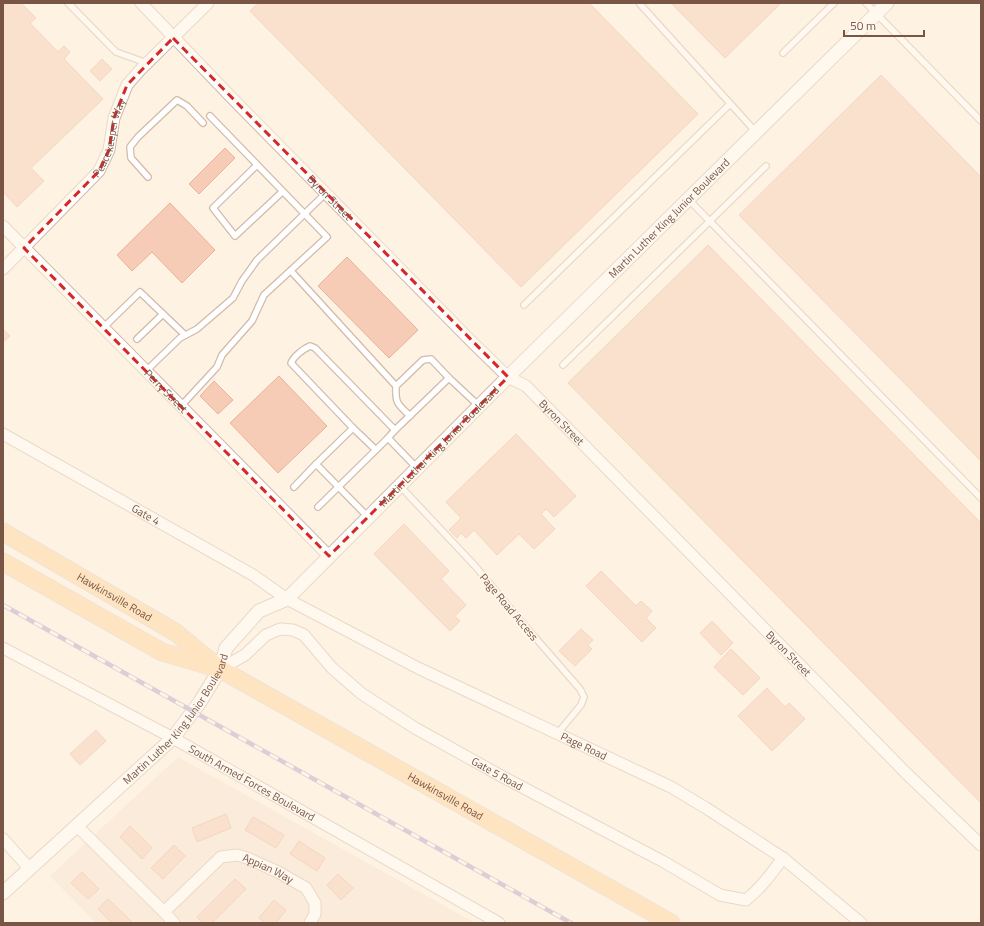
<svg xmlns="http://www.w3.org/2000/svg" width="984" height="926" viewBox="0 0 984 926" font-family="'Titillium Web',sans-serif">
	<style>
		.residential { fill: #f7e3d0 }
		.building { fill: #f6ccb7; stroke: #ebb196 }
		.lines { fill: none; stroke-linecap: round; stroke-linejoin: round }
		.service-casing { stroke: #d3baaa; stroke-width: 8 }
		.minor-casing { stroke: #d3baaa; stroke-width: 13 }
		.tertiary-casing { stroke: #d3baaa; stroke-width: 15 }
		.primary-casing { stroke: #dcd3cf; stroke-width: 19 }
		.service { stroke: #fff; stroke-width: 5.5 }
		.minor { stroke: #fff; stroke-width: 11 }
		.tertiary { stroke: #fff; stroke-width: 13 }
		.primary { stroke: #ffd299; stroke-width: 17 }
		.rail-casing { stroke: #b3a0c9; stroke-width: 4.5 }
		.rail { stroke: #fff6eb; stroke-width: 3; stroke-dasharray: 9; stroke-linecap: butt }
		.marked { fill: none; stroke: #d62828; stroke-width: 3; stroke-dasharray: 8 5; stroke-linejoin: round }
		.labels { text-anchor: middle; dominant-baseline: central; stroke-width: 4; stroke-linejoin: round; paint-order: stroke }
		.street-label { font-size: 11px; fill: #795546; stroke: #fff6eb }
	</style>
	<rect width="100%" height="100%" fill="#fef2e2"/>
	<polygon class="residential" points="178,757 475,923 96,923 50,876"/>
	<g class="building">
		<polygon points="3,3 21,3 36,18 30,23 58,52 64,46 70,52 64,59 103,99 31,168 44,181 17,207 3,192"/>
		<polygon points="258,3 589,3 698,114 521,287 250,11"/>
		<polygon points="671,3 781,3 725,58"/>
		<polygon points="102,59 112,69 100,81 90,71"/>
		<polygon points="881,75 981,177 981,461 739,215"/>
		<polygon points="225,148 235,158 199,194 189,184"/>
		<polygon points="170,203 215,250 182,283 152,252 132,271 117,255"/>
		<polygon points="708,245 981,523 981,803 568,383"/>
		<polygon points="347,257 418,330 389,358 318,286"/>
		<polygon points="3,329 10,336 3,342"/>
		<polygon points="279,376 327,426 278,473 230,423"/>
		<polygon points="214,381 233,400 218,414 200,396"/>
		<polygon points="516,434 576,496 554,517 546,509 541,514 555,529 534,549 519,534 497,555 474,530 466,538 461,533 457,538 449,530 461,518 446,502"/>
		<polygon points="404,524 449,571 441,579 466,605 455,616 460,621 450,631 374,554"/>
		<polygon points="601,571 636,606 641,601 652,611 646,618 656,628 642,642 586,586"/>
		<polygon points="712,621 733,643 721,655 700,633"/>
		<polygon points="581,629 593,640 588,645 592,649 575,666 559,651"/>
		<polygon points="731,649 760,678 743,695 714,667"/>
		<polygon points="767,688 785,707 789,703 805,719 772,751 738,716"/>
		<polygon points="96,730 106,741 80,765 70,754"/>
		<polygon points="226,814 231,828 197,842 192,828"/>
		<polygon points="253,817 284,835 276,848 245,830"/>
		<polygon points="130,826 152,848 142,859 120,837"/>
		<polygon points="299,841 325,858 317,871 290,854"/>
		<polygon points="174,845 185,856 163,879 151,868"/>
		<polygon points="82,872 99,889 88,899 71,883"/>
		<polygon points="338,874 353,888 341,900 327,885"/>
		<polygon points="235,879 246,889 212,923 203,923 197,917"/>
		<polygon points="108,899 131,921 130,923 112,923 98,909"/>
		<polygon points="274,900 286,910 276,923 265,923 259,918"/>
	</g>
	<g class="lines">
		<g class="service-casing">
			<g id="service">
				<polyline points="68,3 116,52 147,63"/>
				<polyline points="639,3 756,132"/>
				<polyline points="866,3 981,121"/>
				<polyline points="783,53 834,3"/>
				<polyline points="257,165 213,208 235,236 282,192"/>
				<polyline points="148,177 131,158 130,147 138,137 177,100 187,106 203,123"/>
				<polyline points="689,200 981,498"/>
				<polyline points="291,271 396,386 423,360 431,359 449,378"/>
				<polyline points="524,305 730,104"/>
				<polyline points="103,328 140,292 185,335"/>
				<polyline points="137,339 163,314"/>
				<polyline points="563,365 766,166"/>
				<polyline points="146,371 180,338 197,329 233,298 242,281 257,260 326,193"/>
				<path d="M396,386c-1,18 2,18 14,30"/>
				<polyline points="181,406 217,367 222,355 252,321 264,295 327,237 210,116"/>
				<polyline points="353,428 376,450"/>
				<path d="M316,464l37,-36 -62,-65c3,-7 12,-14 19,-17l5,2 80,82"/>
				<polyline points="417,468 388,438 395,430 449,378 479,406"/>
				<polyline points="400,486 476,567 519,619 580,689 584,697 581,705 557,734"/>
				<polyline points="294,487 316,464 368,517"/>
				<polyline points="318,507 388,438"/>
			</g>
		</g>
		<g class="minor-casing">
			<g id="minor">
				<path id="s1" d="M141,3l89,93 240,244 38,37 18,9 380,387 75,72"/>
				<path id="s2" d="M3,226l326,330"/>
				<path id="s3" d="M3,269l96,-98 10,-21 5,-32 13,-33 14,-16 67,-66"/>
				<path id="s4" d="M3,434l250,141 34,24 131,69 253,119 35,21 77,50 78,65"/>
				<path id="s5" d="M3,648l170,90 326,185"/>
				<path id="s6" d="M220,669l25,-14 21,-20 14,-6 13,1 11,5 28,33 30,26 53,34 88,49 161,85 56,33 26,5c15,-12 25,-26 37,-42"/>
				<polyline points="77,826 164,912"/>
				<polyline points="3,839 29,868"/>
				<path id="s7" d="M174,923l-10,-11 57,-55 16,-2 10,3 31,14 28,16 9,15v11l-5,9"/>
			</g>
		</g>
		<g class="tertiary-casing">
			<g id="tertiary">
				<path id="s8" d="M3,893l170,-155 27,-36 20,-33 6,-21 33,-37 28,-12 221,-222 379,-374"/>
			</g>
		</g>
		<g class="primary-casing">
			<g id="primary">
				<path id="s9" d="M3,532l172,100 45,37 451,254"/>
				<polyline points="3,562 162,652 213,667"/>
			</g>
		</g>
		<use href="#service" class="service"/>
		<use href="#minor" class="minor"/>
		<use href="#tertiary" class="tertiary"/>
		<use href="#primary" class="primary"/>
		<g class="rail-casing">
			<polyline id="rail" points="3,605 571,923"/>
		</g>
		<use href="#rail" class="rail"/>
	</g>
	<path d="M0 0H984V926H0ZM173,38l335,339 -179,179 -305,-308 75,-77 10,-21 5,-32 13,-33z" fill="#fef2e2" fill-opacity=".55" fill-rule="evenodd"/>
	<path class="marked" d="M173,38l335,339 -179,179 -305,-308 75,-77 10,-21 5,-32 13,-33z"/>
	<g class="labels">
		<g class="street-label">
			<text stroke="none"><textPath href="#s3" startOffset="172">Peacekeeper Way</textPath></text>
			<text stroke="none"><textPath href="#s1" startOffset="271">Byron Street</textPath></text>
			<text stroke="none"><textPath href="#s8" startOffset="955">Martin Luther King Junior Boulevard</textPath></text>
			<text stroke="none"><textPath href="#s2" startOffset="232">Perry Street</textPath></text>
			<text stroke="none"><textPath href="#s1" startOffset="595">Byron Street</textPath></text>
			<text stroke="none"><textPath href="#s8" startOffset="631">Martin Luther King Junior Boulevard</textPath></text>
			<text stroke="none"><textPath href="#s4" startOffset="164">Gate 4</textPath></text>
			<text stroke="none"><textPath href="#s9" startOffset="129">Hawkinsville Road</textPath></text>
			<text transform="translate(509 607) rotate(50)">Page Road Access</text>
			<text stroke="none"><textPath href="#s1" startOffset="919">Byron Street</textPath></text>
			<text stroke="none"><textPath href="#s8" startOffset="247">Martin Luther King Junior Boulevard</textPath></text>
			<text stroke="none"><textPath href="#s4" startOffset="660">Page Road</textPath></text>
			<text stroke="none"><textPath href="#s6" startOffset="338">Gate 5 Road</textPath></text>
			<text stroke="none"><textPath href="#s5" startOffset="283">South Armed Forces Boulevard</textPath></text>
			<text stroke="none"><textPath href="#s9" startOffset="516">Hawkinsville Road</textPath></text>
			<text stroke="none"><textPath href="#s7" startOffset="144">Appian Way</textPath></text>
		</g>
	</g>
	<rect width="984" height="926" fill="none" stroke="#795546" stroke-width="8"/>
	<path d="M844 30v6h80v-6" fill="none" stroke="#795546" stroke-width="2"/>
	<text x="850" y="30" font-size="12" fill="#795546" stroke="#fff6eb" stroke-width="3" paint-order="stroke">50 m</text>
</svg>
